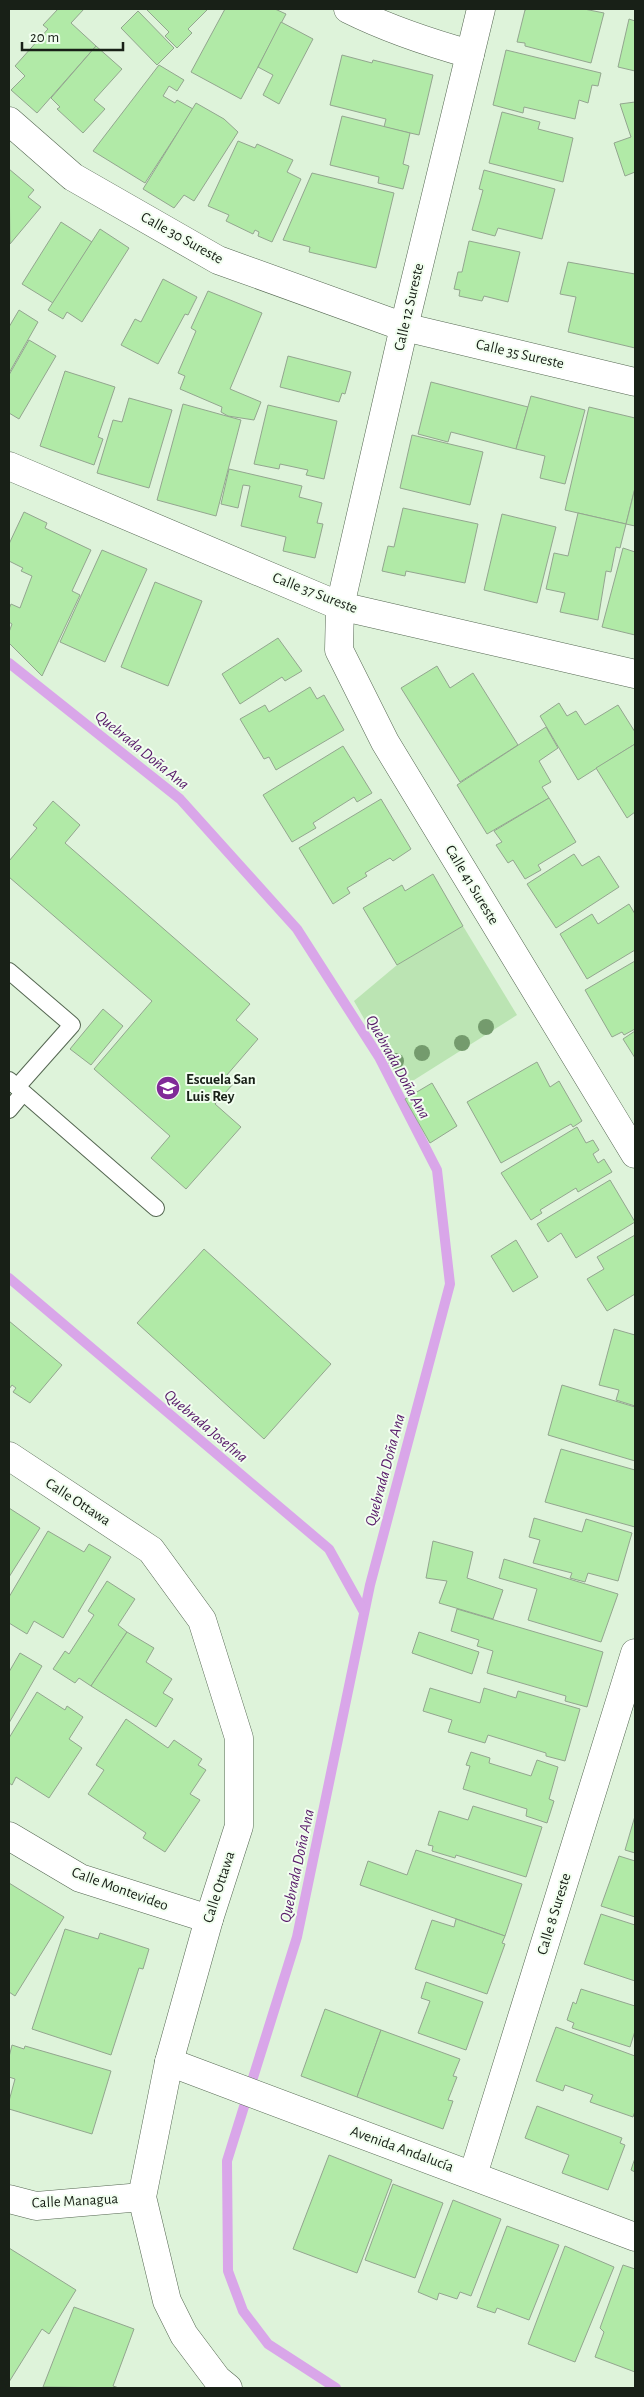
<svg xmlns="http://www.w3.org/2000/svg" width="644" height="2397" viewBox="0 0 644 2397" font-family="'Alegreya Sans',sans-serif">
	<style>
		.green { fill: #bbe4b3 }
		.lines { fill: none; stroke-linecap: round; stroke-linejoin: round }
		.stream { stroke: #d9a6e9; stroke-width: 10 }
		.building { fill: #b1eaa7; stroke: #93a68f }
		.service-casing { stroke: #556752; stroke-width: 18 }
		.minor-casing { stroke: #556752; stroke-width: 29 }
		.service { stroke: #fff; stroke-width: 16 }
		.minor { stroke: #fff; stroke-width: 28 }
		.tree { fill: #749b6d }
		.labels { text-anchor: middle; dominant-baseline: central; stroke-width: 4; stroke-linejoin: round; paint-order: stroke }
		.street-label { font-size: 15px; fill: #182017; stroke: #f1feef }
		.poi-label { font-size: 15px; font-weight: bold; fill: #182017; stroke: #f1feef; text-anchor: start }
		.water-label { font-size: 16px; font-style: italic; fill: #571969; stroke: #f1feef }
	</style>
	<rect width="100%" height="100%" fill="#def3da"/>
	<polygon class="green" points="463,926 517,1015 403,1087 354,1001 397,965"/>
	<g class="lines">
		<g class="stream">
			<polyline points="9,663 180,799 297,929 379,1057 437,1170 450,1284 370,1585 297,1937 227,2161 228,2271 243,2311 268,2344 336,2388"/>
			<polyline points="9,1278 329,1549 364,1612"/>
		</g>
	</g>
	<g class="building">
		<polygon points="58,9 84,9 71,23 96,46 37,113 11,90 25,76 15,66 48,29 43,25"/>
		<polygon points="146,9 208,9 188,29 192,33 177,48 165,36 169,32"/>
		<polygon points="225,9 275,9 286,14 241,99 191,72"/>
		<polygon points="528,9 584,9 604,13 591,63 525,46 525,43 517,42 525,10"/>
		<polygon points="138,11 174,48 157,65 121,28"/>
		<polygon points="629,19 635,21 635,71 618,67"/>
		<polygon points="281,22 313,39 279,104 263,95 273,75 258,67"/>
		<polygon points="96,46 122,69 94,100 105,109 83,133 57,109 60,107 51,98"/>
		<polygon points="506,50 601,73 598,86 592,85 588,103 579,100 575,119 524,107 523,113 493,105"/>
		<polygon points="342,55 372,63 373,60 433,75 419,135 384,127 386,119 330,105"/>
		<polygon points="159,65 184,80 177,91 169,86 163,96 175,103 177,100 193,109 145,183 93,151"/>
		<polygon points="635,102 635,172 625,176 614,143 631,137 620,104"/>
		<polygon points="196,103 224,119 238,132 194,201 184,195 174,208 143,189"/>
		<polygon points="502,112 540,122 538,129 573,138 563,182 489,163"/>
		<polygon points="342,116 410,133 403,164 409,166 403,189 378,183 379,177 330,165"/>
		<polygon points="238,141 255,148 257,144 293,160 287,172 301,179 272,242 258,236 259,232 255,230 253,234 226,221 229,215 208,206"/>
		<polygon points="9,169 34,190 28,197 41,207 10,244"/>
		<polygon points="484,170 555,189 542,239 498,228 495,236 472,230 483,190 479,189"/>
		<polygon points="312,173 394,193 376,268 309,252 310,247 283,240"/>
		<polygon points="61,222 92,242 53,303 22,284"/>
		<polygon points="100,229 129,248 82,322 67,312 63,319 48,310"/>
		<polygon points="469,241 520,252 508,302 484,296 482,301 459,296 460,290 454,289 458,272 462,272"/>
		<polygon points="568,262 635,274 635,348 568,332 576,297 560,294"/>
		<polygon points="163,279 197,297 188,315 185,314 158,364 121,345 135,319 141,322"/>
		<polygon points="208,291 262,313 230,389 261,402 254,420 228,416 221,412 222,407 180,389 185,376 178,373 196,331 191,328"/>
		<polygon points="19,310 38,322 9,373 9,327"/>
		<polygon points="29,340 56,356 19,419 9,413 9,375"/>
		<polygon points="288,356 351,372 345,394 342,393 339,402 280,387"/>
		<polygon points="65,371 115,387 98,437 103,439 94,465 40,446"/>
		<polygon points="431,382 528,407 516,449 451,432 448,442 418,434"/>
		<polygon points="531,396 585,410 565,484 540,478 545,456 516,449"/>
		<polygon points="129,398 172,410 149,488 97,473 113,420 122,422"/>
		<polygon points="183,404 241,420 216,516 157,500"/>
		<polygon points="268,405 337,421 324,479 306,475 308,470 280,464 279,469 254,464"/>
		<polygon points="589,407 635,418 635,488 626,524 565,510"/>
		<polygon points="412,435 483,452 470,505 400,488"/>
		<polygon points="229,469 302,486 299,497 322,503 317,523 323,524 315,558 283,551 286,537 241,526 250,486 243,485 238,508 221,504"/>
		<polygon points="635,488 635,526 626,524"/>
		<polygon points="403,508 478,524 465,583 406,571 405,576 382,571 388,546 394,547"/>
		<polygon points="24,512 47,523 45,528 91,550 72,591 80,595 42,676 9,643 9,632 12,624 9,622 9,609 11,604 20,608 32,576 21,571 23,568 9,561 9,544"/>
		<polygon points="578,513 626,524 620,548 616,547 611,572 606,571 598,620 560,612 565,593 546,589 554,553 568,556"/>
		<polygon points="502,514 556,527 537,603 484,590"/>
		<polygon points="623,548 635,552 635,635 602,627"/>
		<polygon points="102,550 147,569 105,662 60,642"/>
		<polygon points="155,582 202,601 168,686 121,667"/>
		<polygon points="278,638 302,671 285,681 282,677 240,704 222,674"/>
		<polygon points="437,666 450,688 473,673 518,745 460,782 401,688"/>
		<polygon points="310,687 317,699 324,695 344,730 276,770 269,757 264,759 240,719 265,705 269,712"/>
		<polygon points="559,703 567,716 576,711 585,725 618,705 635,732 635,744 578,780 540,716"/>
		<polygon points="546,727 558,748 539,761 551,782 542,787 549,798 487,834 457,785"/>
		<polygon points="635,744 635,812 627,818 596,768"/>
		<polygon points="343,746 372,793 357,802 354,797 313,823 316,828 292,842 263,795"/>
		<polygon points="549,798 576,842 538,865 541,870 525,879 513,860 508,863 496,845 502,842 494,831"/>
		<polygon points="381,799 411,849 393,861 390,858 365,873 367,876 347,888 350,893 333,904 299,848"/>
		<polygon points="53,801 80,825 65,843 250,1004 236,1020 258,1039 226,1076 234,1083 215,1104 241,1127 186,1189 151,1158 170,1136 94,1069 152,1001 9,877 9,861 37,828 33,825"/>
		<polygon points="574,854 582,866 599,856 619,887 556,928 527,884"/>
		<polygon points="433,874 463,926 397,965 363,908 402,885 405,891"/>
		<polygon points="629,904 635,914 635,950 587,979 560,934 592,914 598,924"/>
		<polygon points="635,961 635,1029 624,1035 622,1032 612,1037 585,990"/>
		<polygon points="103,1009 123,1026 91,1065 70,1049"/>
		<polygon points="635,1031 635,1058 623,1039"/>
		<polygon points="537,1062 550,1087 559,1081 582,1121 573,1127 571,1124 501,1163 467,1102"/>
		<polygon points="432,1083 457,1126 430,1143 405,1099"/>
		<polygon points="577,1127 586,1143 593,1140 599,1150 593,1154 598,1163 604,1159 612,1172 578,1192 576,1188 540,1210 542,1213 531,1220 501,1173"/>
		<polygon points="610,1180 635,1222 576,1258 561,1233 548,1242 537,1224"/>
		<polygon points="635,1235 635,1294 607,1311 587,1279 604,1269 597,1257"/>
		<polygon points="516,1240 538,1277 513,1292 491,1256"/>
		<polygon points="204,1249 331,1364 264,1439 137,1323"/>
		<polygon points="9,1321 62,1365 30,1403 13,1392 16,1388 12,1385 9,1389"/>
		<polygon points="614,1329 635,1335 635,1406 616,1400 619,1390 599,1385"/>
		<polygon points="562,1385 635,1407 635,1461 548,1435"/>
		<polygon points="561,1449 635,1470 635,1527 545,1502"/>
		<polygon points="9,1508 40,1528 9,1577"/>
		<polygon points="534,1518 582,1532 586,1519 632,1533 618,1581 588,1573 585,1582 570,1578 572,1573 533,1563 540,1540 529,1537"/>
		<polygon points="48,1531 84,1552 89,1544 111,1557 63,1638 34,1621 27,1634 9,1623 9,1597"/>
		<polygon points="433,1541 473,1552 467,1578 503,1590 493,1619 439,1603 447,1581 426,1578"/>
		<polygon points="504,1559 618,1594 601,1642 528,1620 537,1589 499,1578"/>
		<polygon points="107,1581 135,1599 118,1625 127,1632 91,1686 79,1678 75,1683 53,1669 65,1651 69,1654 94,1615 88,1611"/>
		<polygon points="457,1609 603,1652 587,1707 565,1701 566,1696 487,1673 493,1651 477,1646 479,1640 451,1631"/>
		<polygon points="127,1632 154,1648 146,1662 172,1679 163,1693 173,1699 156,1727 91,1686"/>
		<polygon points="419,1632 479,1652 472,1674 412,1653"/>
		<polygon points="20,1653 42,1666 9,1723 9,1672"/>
		<polygon points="430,1688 480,1703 484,1688 516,1698 518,1691 580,1709 565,1761 546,1756 546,1753 488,1735 485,1743 448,1732 452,1720 423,1711"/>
		<polygon points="37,1692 65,1710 67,1706 83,1717 69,1739 82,1748 49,1798 16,1777 12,1785 9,1783 9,1738"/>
		<polygon points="126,1719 168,1748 174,1740 202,1759 198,1765 206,1770 190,1794 200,1800 165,1852 143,1838 146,1833 88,1794 104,1770 96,1765"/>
		<polygon points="471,1752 490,1758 489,1763 531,1776 537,1760 558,1767 549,1799 554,1801 547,1823 526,1816 527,1809 463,1789 470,1766 466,1765"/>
		<polygon points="473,1806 542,1827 526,1877 456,1855 455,1858 432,1851 433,1846 428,1845 439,1811 468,1820"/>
		<polygon points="635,1816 635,1853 625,1850"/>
		<polygon points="416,1850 522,1884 505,1936 360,1885 368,1861 407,1875"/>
		<polygon points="619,1856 635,1861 635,1917 601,1906"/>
		<polygon points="9,1883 64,1917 15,1996 9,1992"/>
		<polygon points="601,1914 635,1925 635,1981 584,1964"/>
		<polygon points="456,1919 505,1936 502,1943 505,1944 487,1994 415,1969 432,1920 454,1927"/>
		<polygon points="65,1929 98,1939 100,1933 149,1949 143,1969 139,1968 111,2055 32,2029"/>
		<polygon points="426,1982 483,2002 466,2050 418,2033 430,2001 421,1998"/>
		<polygon points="581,1989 635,2006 635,2031 630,2047 572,2028 574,2023 567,2020 573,2002 576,2004"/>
		<polygon points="325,2009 381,2030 357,2097 301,2076"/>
		<polygon points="556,2027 635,2056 635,2111 633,2117 590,2102 593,2095 565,2085 563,2091 536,2081"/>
		<polygon points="381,2030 460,2059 453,2076 457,2077 448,2100 453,2101 443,2129 357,2097"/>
		<polygon points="12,2045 24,2049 25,2046 111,2071 92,2134 9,2109 9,2101 15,2079 9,2077 9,2057"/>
		<polygon points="537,2106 622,2138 620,2143 625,2145 608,2190 562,2173 569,2155 525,2138"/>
		<polygon points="329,2155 392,2180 357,2273 293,2249"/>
		<polygon points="635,2158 635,2172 631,2170"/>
		<polygon points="393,2184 443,2203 415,2278 365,2260"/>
		<polygon points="453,2200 501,2219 471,2296 460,2292 457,2299 439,2293 437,2300 418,2292"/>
		<polygon points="507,2226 559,2245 529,2320 497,2308 495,2313 477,2307"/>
		<polygon points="565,2246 614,2267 575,2362 528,2344"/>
		<polygon points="9,2248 76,2290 49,2334 42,2329 9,2382"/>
		<polygon points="623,2265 635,2269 635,2372 595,2357 604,2332 600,2328"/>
		<polygon points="74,2307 134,2329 113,2386 119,2388 43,2387"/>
	</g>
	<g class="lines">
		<g class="service-casing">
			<g id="service">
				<polyline points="9,971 72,1025 17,1087"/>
				<polyline points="9,1080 156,1208"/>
				<polyline points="9,1110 23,1093"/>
			</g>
		</g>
		<g class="minor-casing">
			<g id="minor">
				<path d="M348,9c40,20 79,33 122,45"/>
				<polyline points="481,9 404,327 340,606 339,650 385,742 635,1154"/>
				<polyline points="9,121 73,177 218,260 404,327 635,382"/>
				<polyline points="9,466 340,606 635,674"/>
				<polyline points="9,1456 151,1550 202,1620 239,1738 239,1826 209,1919 169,2062 142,2197 167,2301 184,2335 217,2379 228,2388"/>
				<polyline points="9,1836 80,1878 209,1919"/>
				<polyline points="169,2062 635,2237"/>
				<polyline points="473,2175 635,1653"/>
				<polyline points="9,2199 36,2206 142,2197"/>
			</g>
		</g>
		<use href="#service" class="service"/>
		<use href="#minor" class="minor"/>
	</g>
	<g class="tree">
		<circle cx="486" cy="1027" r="8"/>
		<circle cx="462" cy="1043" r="8"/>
		<circle cx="422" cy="1053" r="8"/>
		<circle cx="396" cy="1061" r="8"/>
	</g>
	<defs>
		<g id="school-disc" transform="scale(1.25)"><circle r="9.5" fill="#802a98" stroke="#f1feef"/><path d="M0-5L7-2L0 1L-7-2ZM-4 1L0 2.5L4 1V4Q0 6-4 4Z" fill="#fff"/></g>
	</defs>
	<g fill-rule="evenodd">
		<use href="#school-disc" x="168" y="1088"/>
	</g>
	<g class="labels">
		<g class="street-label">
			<text transform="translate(182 238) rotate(29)">Calle 30 Sureste</text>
			<text transform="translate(409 307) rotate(-77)">Calle 12 Sureste</text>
			<text transform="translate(520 354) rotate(13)">Calle 35 Sureste</text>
			<text transform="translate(315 593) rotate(21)">Calle 37 Sureste</text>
			<text transform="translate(472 885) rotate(59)">Calle 41 Sureste</text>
			<text transform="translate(78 1502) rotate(33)">Calle Ottawa</text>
			<text transform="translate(219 1887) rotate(-72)">Calle Ottawa</text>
			<text transform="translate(120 1889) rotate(20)">Calle Montevideo</text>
			<text transform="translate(554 1914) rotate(-73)">Calle 8 Sureste</text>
			<text transform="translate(402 2149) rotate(20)">Avenida Andalucía</text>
			<text transform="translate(75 2201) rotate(-3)">Calle Managua</text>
		</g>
		<g class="poi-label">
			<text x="186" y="1079">Escuela San<tspan x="186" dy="17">Luis Rey</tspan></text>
		</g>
		<g class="water-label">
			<text transform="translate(142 750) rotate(39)">Quebrada Doña Ana</text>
			<text transform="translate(398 1067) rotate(61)">Quebrada Doña Ana</text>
			<text transform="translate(206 1426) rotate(40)">Quebrada Josefina</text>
			<text transform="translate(385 1470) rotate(-75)">Quebrada Doña Ana</text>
			<text transform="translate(297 1866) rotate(-78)">Quebrada Doña Ana</text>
		</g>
	</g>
	<rect width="644" height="2397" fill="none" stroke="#182017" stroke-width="20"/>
	<path d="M22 42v8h101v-8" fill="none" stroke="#182017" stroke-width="2.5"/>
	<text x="30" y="42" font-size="15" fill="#182017" stroke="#f1feef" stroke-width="4" paint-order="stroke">20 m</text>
</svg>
